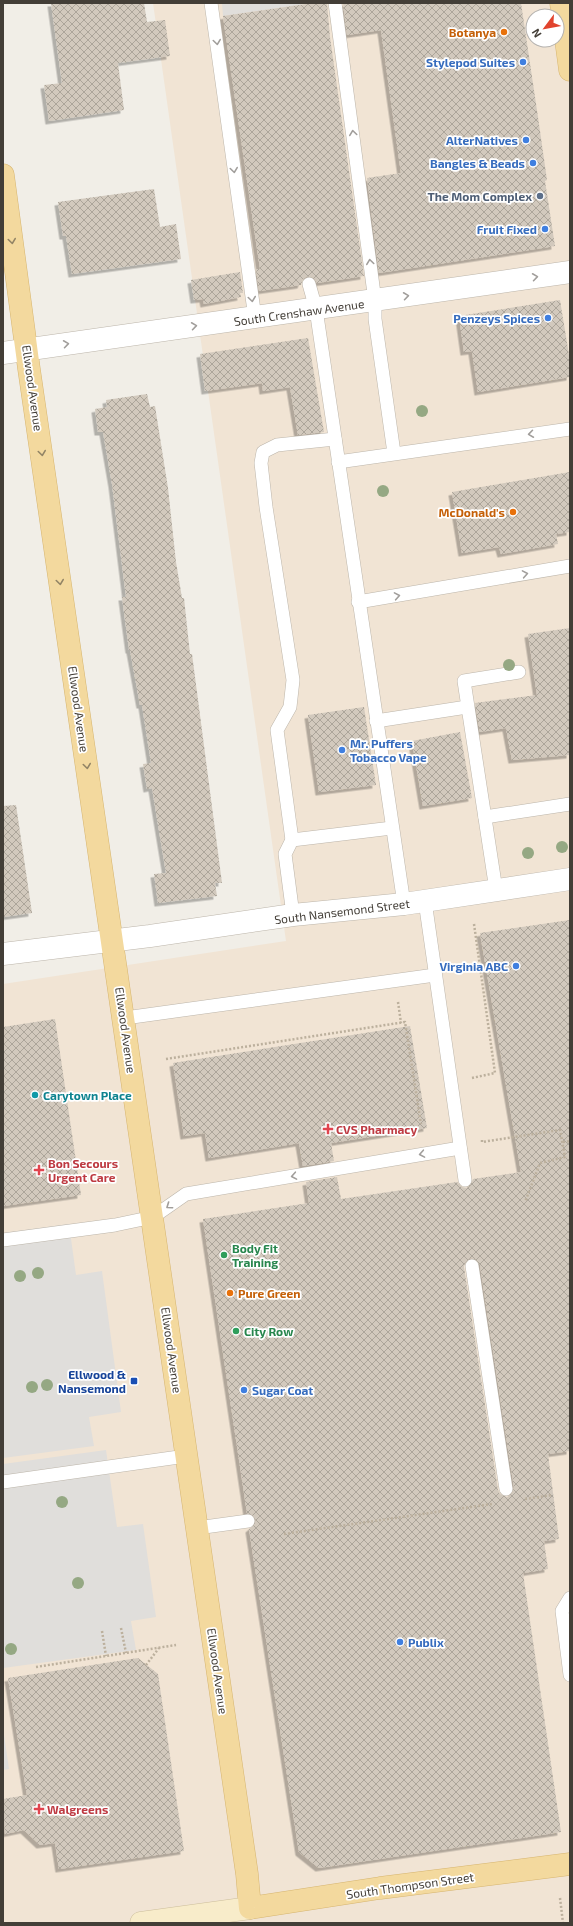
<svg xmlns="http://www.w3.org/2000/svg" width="573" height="1926" viewBox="0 0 573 1926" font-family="'Exo 2',sans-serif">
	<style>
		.commercial { fill: #f1e4d4; fill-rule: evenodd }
		.parking { fill: #e0dedb }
		.building { fill: url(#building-cross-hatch); fill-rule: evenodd; filter: url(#shadow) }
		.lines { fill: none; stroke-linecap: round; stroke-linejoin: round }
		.lane-casing { stroke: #bcb5aa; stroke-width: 14 }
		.street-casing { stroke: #bcb5aa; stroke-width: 23 }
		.secondary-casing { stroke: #ccbe9b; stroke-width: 23 }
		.primary-casing { stroke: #d6b570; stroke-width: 23 }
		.path { stroke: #bcb09d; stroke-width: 2.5; stroke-dasharray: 2 2; stroke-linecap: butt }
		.lane { stroke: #fff; stroke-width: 13 }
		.street { stroke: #fff; stroke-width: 22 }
		.secondary { stroke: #f8ecca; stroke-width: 22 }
		.primary { stroke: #f3d99e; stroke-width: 22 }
		.tree { fill: #95a883 }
		.oneway { stroke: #a19e9b }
		.oneway2 { stroke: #928465 }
		.food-dot { fill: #e8710a; stroke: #fff; stroke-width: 1.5 }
		.shop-dot { fill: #3f7fe0; stroke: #fff; stroke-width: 1.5 }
		.service-dot { fill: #5c6f8a; stroke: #fff; stroke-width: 1.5 }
		.culture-dot { fill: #0f9aa8; stroke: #fff; stroke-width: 1.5 }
		.health-dot { fill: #e0444e; stroke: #fff; stroke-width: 1.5 }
		.leisure-dot { fill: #2e9e5b; stroke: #fff; stroke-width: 1.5 }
		.transit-dot { fill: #1a4fb4; stroke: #fff; stroke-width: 1.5 }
		.labels { text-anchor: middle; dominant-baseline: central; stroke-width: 3.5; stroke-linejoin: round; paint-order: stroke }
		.food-label { font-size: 12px; font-weight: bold; fill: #c56008; stroke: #fff; text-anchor: end }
		.shop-label { font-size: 12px; font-weight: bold; fill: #366cbe; stroke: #fff; text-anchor: end }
		.service-label { font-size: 12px; font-weight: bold; fill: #4e5e75; stroke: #fff; text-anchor: end }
		.street-label { font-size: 12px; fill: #433e37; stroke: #fff }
		.culture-label { font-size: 12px; font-weight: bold; fill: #0d838f; stroke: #fff; text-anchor: start }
		.health-label { font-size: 12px; font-weight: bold; fill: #be3a42; stroke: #fff; text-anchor: start }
		.leisure-label { font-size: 12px; font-weight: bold; fill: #27864d; stroke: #fff; text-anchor: start }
		.transit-label { font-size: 12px; font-weight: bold; fill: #164399; stroke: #fff; text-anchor: end }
	</style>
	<defs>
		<pattern id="building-cross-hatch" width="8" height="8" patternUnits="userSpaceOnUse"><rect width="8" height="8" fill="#d2c9bd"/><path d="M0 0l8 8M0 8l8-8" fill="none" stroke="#aca59a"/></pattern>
		<filter id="shadow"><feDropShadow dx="-3.5" dy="3.5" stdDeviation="0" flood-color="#0004"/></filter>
	</defs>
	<rect width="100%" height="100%" fill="#f1eee7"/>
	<path class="commercial" d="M153,3h417v1920h-567v-939l283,-43zM533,16h24v24h-24z"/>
	<g class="parking">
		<polygon points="222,3 313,3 223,16"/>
		<polygon points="69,1224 76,1275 102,1271 121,1412 89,1417 94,1446 3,1458 3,1233"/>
		<polygon points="106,1450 117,1527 143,1524 156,1617 131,1621 136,1650 3,1668 3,1464"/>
		<polygon points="3,1728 9,1769 3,1770"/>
	</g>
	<g class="building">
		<polygon points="51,3 144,3 147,22 165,20 170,56 118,63 124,110 49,121 44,85 62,83"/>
		<polygon points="313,3 327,3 330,37 364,276 317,283 314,278 307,276 303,279 301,285 259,291 256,269 260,269 223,16"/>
		<polygon points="343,3 521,3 538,117 547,180 545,181 555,246 379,273 367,178 401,173 381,30 347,35"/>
		<polygon points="154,189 160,227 176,224 181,259 72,274 66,236 63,236 58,202"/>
		<polygon points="240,272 243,293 240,293 241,297 204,304 203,299 194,300 191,280"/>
		<polygon points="560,300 570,361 570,377 478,392 472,351 464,352 459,316"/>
		<polygon points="308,338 324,432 298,435 290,387 263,391 262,383 205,391 200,354"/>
		<polygon points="147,394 150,407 155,406 168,488 176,562 182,598 184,598 190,654 192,654 222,883 215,883 217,896 158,903 154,874 166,873 152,788 147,789 143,764 151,763 142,705 140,705 130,650 129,650 122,597 126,597 112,484 103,432 98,432 95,409 107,407 106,400"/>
		<polygon points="570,472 570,532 556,534 558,544 501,554 499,547 462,553 452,492"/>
		<polygon points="570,628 570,755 512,760 506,728 480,732 475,703 537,695 528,634"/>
		<polygon points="364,707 376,785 319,792 308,715"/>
		<polygon points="460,732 472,798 423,806 412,741"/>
		<polygon points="16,805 32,913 3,917 3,806"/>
		<path d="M570,920v531l-22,3 11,85 -15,2 4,28 -25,4 38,259 -242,36 -20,-16 -50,-323 6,-5 1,-4 -5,-6 -4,-1 -44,-294 106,-16 -3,-21 31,-5 4,22 116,-17 5,5 5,1 3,-2 3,-7 48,-7 -41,-239zM470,1258l5,1 5,6 34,223 -3,7 -4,2 -7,-3 -2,-4 -34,-223 1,-4z"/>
		<polygon points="55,1019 81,1195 3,1206 3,1027"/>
		<polygon points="410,1026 427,1128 331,1143 334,1161 303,1166 299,1143 209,1158 205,1133 184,1136 173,1063"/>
		<polygon points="138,1658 158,1674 184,1851 59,1869 55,1843 40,1845 24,1830 5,1834 3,1799 27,1795 8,1678"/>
	</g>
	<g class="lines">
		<g class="lane-casing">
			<g id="lane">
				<polyline points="211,3 255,318"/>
				<polyline points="335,3 375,301 375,319 394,453"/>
				<polyline points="309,284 316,309 404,904"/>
				<polyline points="338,462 570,429"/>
				<polyline points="358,602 570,566"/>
				<polyline points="376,721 467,707"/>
				<polyline points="485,817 570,804"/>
				<polyline points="292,840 277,730 290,707 293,680 266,507 261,463 263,452 277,445 335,439"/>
				<polyline points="496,890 464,681 519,672"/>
				<polyline points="425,901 465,1180"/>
				<polyline points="293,915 285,854 292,840 392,828"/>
				<polyline points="125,1018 435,975"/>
				<polyline points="3,1240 115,1225 153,1217 186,1194 460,1148"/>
				<polyline points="472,1266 506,1489"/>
				<polyline points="3,1482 186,1456"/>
				<polyline points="197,1528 248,1521"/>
				<polyline points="570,1598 562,1611 570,1675"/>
			</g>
		</g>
		<g class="street-casing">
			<g id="street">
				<polyline points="3,353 570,272"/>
				<polyline points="3,954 150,936 293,915 404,904 570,879"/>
			</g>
		</g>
		<g class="secondary-casing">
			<polyline id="secondary" points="141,1923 250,1908"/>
		</g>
		<g class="primary-casing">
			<g id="primary">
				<polyline points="561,3 570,70"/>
				<polyline points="3,175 29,369 247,1874 250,1908 380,1888 570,1864"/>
			</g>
		</g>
		<g class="path">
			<polyline points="398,1002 401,1023"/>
			<polyline points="166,1059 405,1022 421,1124"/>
			<polyline points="472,1078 495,1073 474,924"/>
			<polyline points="482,1140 482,1142 560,1130 565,1157 540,1163 525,1202"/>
			<polyline points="563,1142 570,1141"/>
			<polyline points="525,1499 552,1495"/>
			<polyline points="284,1534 492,1504"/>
			<polyline points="121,1628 126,1653"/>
			<polyline points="102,1631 106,1656"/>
			<polyline points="146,1665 159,1648"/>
			<polyline points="36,1667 176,1645"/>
			<polyline points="560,1898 563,1923"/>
		</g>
		<use href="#lane" class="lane"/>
		<use href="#street" class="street"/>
		<use href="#secondary" class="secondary"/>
		<use href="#primary" class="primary"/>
	</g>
	<g class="tree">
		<circle cx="422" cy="411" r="6"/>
		<circle cx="383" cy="491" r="6"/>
		<circle cx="509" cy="665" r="6"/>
		<circle cx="562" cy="847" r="6"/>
		<circle cx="528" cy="853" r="6"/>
		<circle cx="38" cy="1273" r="6"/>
		<circle cx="20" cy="1276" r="6"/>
		<circle cx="47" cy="1385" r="6"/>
		<circle cx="32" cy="1387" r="6"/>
		<circle cx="62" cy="1502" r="6"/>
		<circle cx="78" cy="1583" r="6"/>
		<circle cx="11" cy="1649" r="6"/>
	</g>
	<defs><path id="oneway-chevron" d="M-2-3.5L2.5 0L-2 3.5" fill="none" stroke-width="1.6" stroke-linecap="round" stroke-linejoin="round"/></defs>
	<g class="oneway">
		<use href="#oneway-chevron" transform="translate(217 42) rotate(82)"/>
		<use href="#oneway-chevron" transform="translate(353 133) rotate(-98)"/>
		<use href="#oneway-chevron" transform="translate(234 170) rotate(82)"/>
		<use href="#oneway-chevron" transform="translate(370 262) rotate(-98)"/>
		<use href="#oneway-chevron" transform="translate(535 277) rotate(-8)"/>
		<use href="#oneway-chevron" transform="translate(406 296) rotate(-8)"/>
		<use href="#oneway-chevron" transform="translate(252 299) rotate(82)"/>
		<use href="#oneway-chevron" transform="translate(194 326) rotate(-8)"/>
		<use href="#oneway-chevron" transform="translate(66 344) rotate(-8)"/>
		<use href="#oneway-chevron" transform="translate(531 434) rotate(172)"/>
		<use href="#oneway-chevron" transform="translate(525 574) rotate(-10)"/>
		<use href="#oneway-chevron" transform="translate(397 596) rotate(-10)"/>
		<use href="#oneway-chevron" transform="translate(422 1154) rotate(170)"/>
		<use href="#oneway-chevron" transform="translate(294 1176) rotate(170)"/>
		<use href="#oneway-chevron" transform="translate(169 1206) rotate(145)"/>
	</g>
	<g class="oneway2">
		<use href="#oneway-chevron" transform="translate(12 241) rotate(82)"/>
		<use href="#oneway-chevron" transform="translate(42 453) rotate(82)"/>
		<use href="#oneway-chevron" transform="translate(60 582) rotate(82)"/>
		<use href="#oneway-chevron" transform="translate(87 766) rotate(82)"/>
	</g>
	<g class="food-dot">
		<circle cx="504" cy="32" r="4"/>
		<circle cx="513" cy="512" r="4"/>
		<circle cx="230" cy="1293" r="4"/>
	</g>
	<g class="shop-dot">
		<circle cx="523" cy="62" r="4"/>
		<circle cx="526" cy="140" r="4"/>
		<circle cx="533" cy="163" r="4"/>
		<circle cx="545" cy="229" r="4"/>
		<circle cx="548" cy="318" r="4"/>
		<circle cx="342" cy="750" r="4"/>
		<circle cx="516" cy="966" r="4"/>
		<circle cx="244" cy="1390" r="4"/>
		<circle cx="400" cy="1642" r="4"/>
	</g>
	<circle class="service-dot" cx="540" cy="196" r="4"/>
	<circle class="culture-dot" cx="35" cy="1095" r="4"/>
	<g class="health-dot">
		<path d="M326 1123h4v4h4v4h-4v4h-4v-4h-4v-4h4z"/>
		<path d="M37 1164h4v4h4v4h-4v4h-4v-4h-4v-4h4z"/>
		<path d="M37 1803h4v4h4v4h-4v4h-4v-4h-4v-4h4z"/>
	</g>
	<g class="leisure-dot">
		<circle cx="224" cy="1255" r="4"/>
		<circle cx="236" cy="1331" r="4"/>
	</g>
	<rect class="transit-dot" x="130" y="1377" width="8" height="8" rx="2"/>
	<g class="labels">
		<g class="food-label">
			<text x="496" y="32">Botanya</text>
			<text x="505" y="512">McDonald's</text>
			<text x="238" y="1293" text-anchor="start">Pure Green</text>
		</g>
		<g class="shop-label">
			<text x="515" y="62">Stylepod Suites</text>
			<text x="518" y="140">AlterNatives</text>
			<text x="525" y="163">Bangles &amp; Beads</text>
			<text x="537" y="229">Fruit Fixed</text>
			<text x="540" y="318">Penzeys Spices</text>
			<text x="350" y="743" text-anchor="start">Mr. Puffers<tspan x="350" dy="14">Tobacco Vape</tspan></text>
			<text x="508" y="966">Virginia ABC</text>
			<text x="252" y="1390" text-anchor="start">Sugar Coat</text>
			<text x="408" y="1642" text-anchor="start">Publix</text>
		</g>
		<g class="service-label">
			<text x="532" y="196">The Mom Complex</text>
		</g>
		<g class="street-label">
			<text transform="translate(299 312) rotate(-8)">South Crenshaw Avenue</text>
			<text transform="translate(33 388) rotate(82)">Ellwood Avenue</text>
			<text transform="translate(79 709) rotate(82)">Ellwood Avenue</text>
			<text transform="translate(342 911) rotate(-7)">South Nansemond Street</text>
			<text transform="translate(126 1030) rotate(82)">Ellwood Avenue</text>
			<text transform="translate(172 1350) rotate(82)">Ellwood Avenue</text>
			<text transform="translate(218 1671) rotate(82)">Ellwood Avenue</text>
			<text transform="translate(410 1885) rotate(-8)">South Thompson Street</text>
		</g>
		<g class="culture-label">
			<text x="43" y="1095">Carytown Place</text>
		</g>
		<g class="health-label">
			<text x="336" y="1129">CVS Pharmacy</text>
			<text x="48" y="1163">Bon Secours<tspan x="48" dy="14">Urgent Care</tspan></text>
			<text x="47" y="1809">Walgreens</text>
		</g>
		<g class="leisure-label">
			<text x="232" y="1248">Body Fit<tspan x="232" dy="14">Training</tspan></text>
			<text x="244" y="1331">City Row</text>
		</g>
		<g class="transit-label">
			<text x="126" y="1374">Ellwood &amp;<tspan x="126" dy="14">Nansemond</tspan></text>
		</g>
	</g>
	<rect width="573" height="1926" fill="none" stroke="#433e37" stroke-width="8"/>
	<g transform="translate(545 28) rotate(238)"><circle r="19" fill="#ffffff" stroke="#b4b2af"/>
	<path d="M0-3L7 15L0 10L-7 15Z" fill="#e1442e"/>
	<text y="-6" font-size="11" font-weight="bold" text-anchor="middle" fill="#433e37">N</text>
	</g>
</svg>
